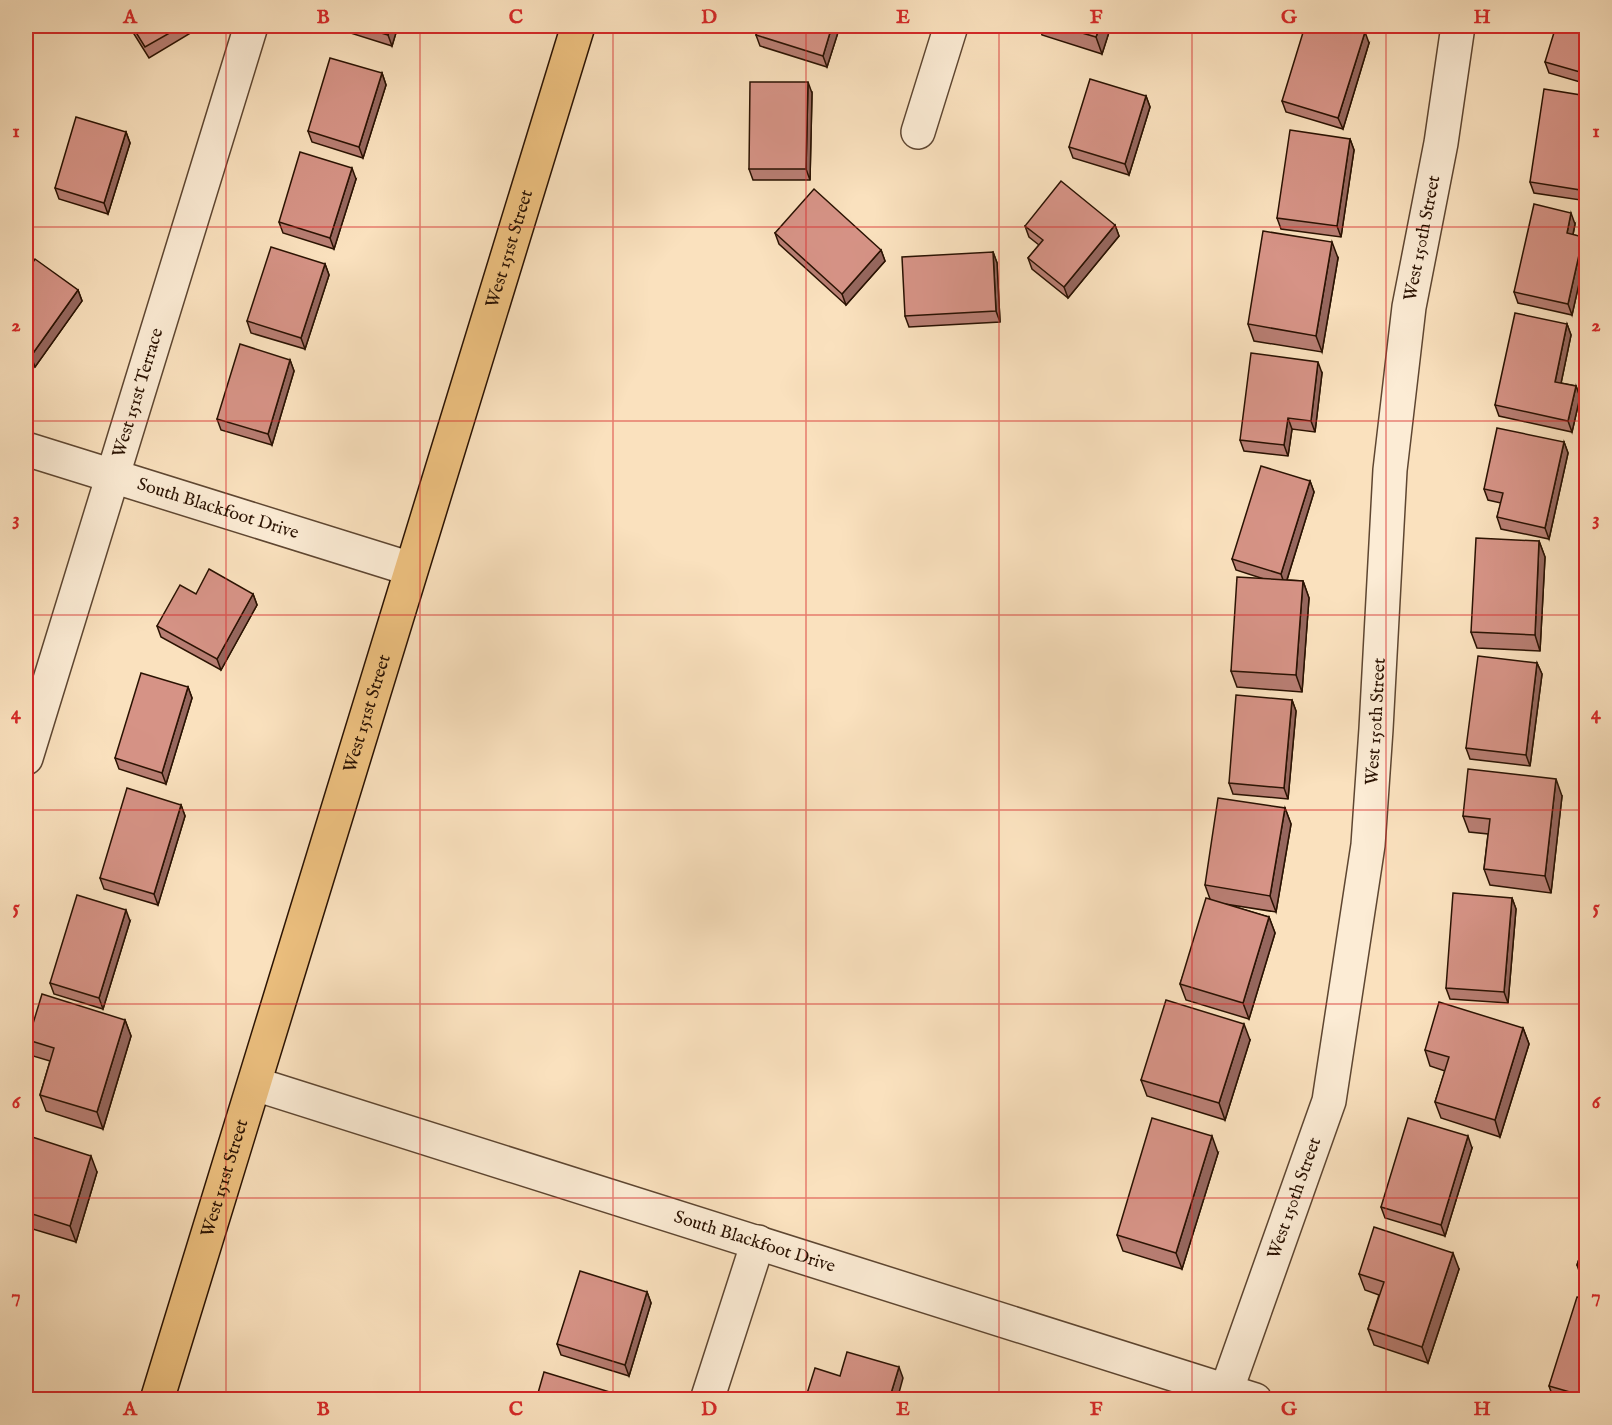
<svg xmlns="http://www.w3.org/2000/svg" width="1612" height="1425" viewBox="0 0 1612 1425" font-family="'IM FELL English',serif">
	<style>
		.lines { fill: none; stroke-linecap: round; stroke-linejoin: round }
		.minor-casing { stroke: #5e4631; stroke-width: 36 }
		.major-casing { stroke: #2a1202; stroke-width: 36 }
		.minor { stroke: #fcecd5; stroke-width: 33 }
		.major { stroke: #edc07f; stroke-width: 33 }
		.wall { fill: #b87e73; stroke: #2a1202; stroke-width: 1.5 }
		.shaded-wall { fill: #96675e; stroke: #2a1202; stroke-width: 1.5 }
		.building { fill: #d69386; stroke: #2a1202; stroke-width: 1.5 }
		.grid { fill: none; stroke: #d62828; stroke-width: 1.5; stroke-opacity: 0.55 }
		.labels { text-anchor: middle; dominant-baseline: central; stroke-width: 5; stroke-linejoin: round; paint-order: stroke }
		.street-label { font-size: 18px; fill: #2a1202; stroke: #fcecd5 }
		.neatline { fill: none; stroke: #d62828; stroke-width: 2 }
		.grid-label { font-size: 20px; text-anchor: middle; font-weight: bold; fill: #d62828 }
	</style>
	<rect width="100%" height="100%" fill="#fae1be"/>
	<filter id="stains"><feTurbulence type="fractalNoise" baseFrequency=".00333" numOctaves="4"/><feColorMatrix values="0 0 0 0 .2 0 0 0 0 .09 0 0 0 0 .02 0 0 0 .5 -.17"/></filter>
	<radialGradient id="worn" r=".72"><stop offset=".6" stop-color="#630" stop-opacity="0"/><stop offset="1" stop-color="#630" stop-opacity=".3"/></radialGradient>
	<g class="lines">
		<g class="minor-casing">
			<g id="minor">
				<polyline points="918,132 951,26"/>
				<path id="s1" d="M26,449l385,120"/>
				<path id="s2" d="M26,758l225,-732"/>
				<path id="s3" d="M255,1084l1000,316"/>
				<polyline points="707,1400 758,1242"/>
				<path id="s4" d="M1223,1400l106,-299 39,-256 8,-116 14,-259 19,-163 32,-164 17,-117"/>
			</g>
		</g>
		<g class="major-casing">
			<g id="major">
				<path id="s5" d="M157,1400l421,-1374"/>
			</g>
		</g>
		<use href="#minor" class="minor"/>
		<use href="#major" class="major"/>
	</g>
	<g class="wall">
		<polygon points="129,26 192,26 194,31 149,58"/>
		<polygon points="342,26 398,26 392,46 344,31"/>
		<polygon points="759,26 840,26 827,67 760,46 756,35"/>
		<polygon points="1039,26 1111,26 1102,54 1042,35"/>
		<polygon points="1587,26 1587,84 1549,73 1545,62"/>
		<polygon points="1369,43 1343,129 1286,112 1282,101"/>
		<polygon points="382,73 386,85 363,158 312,142 308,131"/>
		<polygon points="812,93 810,180 753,180 749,169"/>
		<polygon points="1146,96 1150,107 1129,175 1073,158 1069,147"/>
		<polygon points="1587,96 1587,201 1534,193 1530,182"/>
		<polygon points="126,132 130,143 108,214 59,199 55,188"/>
		<polygon points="1350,139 1354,150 1341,237 1281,229 1277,218"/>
		<polygon points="356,179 334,249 283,233 279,222"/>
		<polygon points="1575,224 1573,235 1583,237 1587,247 1572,315 1518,303 1514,292"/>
		<polygon points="1115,225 1119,236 1068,298 1032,269 1028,258 1039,245 1029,237 1025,226"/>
		<polygon points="775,233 881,250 885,261 846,305 779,244"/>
		<polygon points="993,252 997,263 1000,322 909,327 905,316"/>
		<polygon points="1338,258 1322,352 1254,341 1248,324"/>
		<polygon points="325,264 329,275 305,349 251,333 247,321"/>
		<polygon points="26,273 78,290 82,301 35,367 26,361"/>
		<polygon points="1567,324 1571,335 1561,383 1576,386 1580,397 1572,432 1499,416 1495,405"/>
		<polygon points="290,360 294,371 272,445 221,430 217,419"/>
		<polygon points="1322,373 1315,432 1292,429 1288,456 1244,451 1240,440"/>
		<polygon points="1564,442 1568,453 1549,539 1501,529 1497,517 1501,503 1488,500 1484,489"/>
		<polygon points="1310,481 1314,492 1287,580 1303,581 1309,598 1302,692 1237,687 1231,671 1264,579 1236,570 1232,559"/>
		<polygon points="1539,541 1545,557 1540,651 1477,648 1471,632"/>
		<polygon points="196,594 253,594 257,605 221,670 161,637 157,626"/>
		<polygon points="1537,663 1542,674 1530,766 1470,759 1466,748"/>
		<polygon points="188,687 192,698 166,784 119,769 115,758"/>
		<polygon points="1292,700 1296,711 1288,799 1233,794 1229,783"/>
		<polygon points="1562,796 1551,893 1490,885 1484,869 1488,834 1469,832 1463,816"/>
		<polygon points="181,805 185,816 158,905 104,889 100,878"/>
		<polygon points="1285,808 1291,824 1276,912 1225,904 1269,917 1275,933 1249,1019 1186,1000 1180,984 1210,899 1205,885"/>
		<polygon points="1512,898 1516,909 1508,1003 1450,999 1446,988"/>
		<polygon points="130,921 103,1009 54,994 50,983"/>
		<polygon points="125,1020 131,1036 103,1129 46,1111 40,1095 50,1061 33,1056 28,1040"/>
		<polygon points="1523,1028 1529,1044 1500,1137 1441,1118 1435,1102 1445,1071 1430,1066 1425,1050"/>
		<polygon points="1250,1040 1225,1120 1147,1096 1141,1080"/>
		<polygon points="26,1135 97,1172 76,1242 26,1227"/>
		<polygon points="1472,1148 1445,1236 1385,1218 1381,1207"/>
		<polygon points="1218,1153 1182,1269 1123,1251 1117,1235"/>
		<polygon points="1587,1236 1587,1283 1583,1282 1577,1265"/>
		<polygon points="1459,1269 1428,1363 1374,1345 1368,1329 1379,1295 1365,1290 1359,1274"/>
		<polygon points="647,1292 651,1303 629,1376 561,1355 557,1344"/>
		<polygon points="1587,1299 1587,1400 1554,1400 1549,1386"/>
	</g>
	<g class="shaded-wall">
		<polygon points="391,26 398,26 392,46 388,35"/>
		<polygon points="832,26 840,26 827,67 823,56"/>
		<polygon points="1100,26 1111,26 1102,54 1096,37"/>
		<polygon points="1365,32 1369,43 1343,129 1338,118"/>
		<polygon points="382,73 386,85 363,158 359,147"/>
		<polygon points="808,82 812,93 810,180 806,169"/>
		<polygon points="1146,96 1150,107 1129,175 1125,164"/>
		<polygon points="126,132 130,143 108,214 104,203"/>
		<polygon points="1350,139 1354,150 1341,237 1337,226"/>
		<polygon points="352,168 356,179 334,249 330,238"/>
		<polygon points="1571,213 1575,224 1571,244 1567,233"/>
		<polygon points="1115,225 1119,236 1068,298 1064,287"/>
		<polygon points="1583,237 1587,248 1572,315 1568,304"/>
		<polygon points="1332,242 1338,258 1322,352 1316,336"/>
		<polygon points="881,250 885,261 846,305 842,294"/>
		<polygon points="993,252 997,263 1000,322 996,311"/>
		<polygon points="325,264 329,275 305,349 301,338"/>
		<polygon points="78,290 82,301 35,367 31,356"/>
		<polygon points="1567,324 1571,335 1559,393 1555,382"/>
		<polygon points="290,360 294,371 272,445 268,434"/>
		<polygon points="1318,362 1322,373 1315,432 1311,421"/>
		<polygon points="1576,386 1580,397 1572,432 1568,421"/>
		<polygon points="1288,418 1292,429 1288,456 1284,445"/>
		<polygon points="1564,442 1568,453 1549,539 1545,528"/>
		<polygon points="1310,481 1314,492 1285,586 1281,574"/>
		<polygon points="1539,541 1545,557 1540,651 1535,635"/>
		<polygon points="1303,581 1309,598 1302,692 1296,675"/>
		<polygon points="253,594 257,605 221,670 217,659"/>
		<polygon points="1537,663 1542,674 1530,766 1526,755"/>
		<polygon points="188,687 192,698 166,784 162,773"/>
		<polygon points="1292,700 1296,711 1288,799 1284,788"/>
		<polygon points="1556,779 1562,796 1551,893 1545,876"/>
		<polygon points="181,805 185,816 158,905 154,894"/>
		<polygon points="1285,808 1291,824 1276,912 1270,896"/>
		<polygon points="1512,898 1516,909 1508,1003 1504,992"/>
		<polygon points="126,910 130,921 103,1009 99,998"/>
		<polygon points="1269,917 1275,933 1249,1019 1243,1003"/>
		<polygon points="125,1020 131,1036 103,1129 97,1112"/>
		<polygon points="1244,1024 1250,1040 1225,1120 1219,1103"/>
		<polygon points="1523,1028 1529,1044 1500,1137 1495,1120"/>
		<polygon points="1212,1136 1218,1153 1182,1269 1176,1253"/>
		<polygon points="1468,1136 1472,1148 1445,1236 1441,1225"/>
		<polygon points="91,1156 97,1172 76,1242 70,1226"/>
		<polygon points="1453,1253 1459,1269 1428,1363 1422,1347"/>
		<polygon points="647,1292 651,1303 629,1376 625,1365"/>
		<polygon points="899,1367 903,1378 897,1400 889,1400"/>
		<polygon points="613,1393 615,1400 611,1400"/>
	</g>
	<g class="building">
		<polygon points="132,26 182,26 145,47"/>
		<polygon points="358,26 391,26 388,35"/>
		<polygon points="759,26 832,26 823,56 756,35"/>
		<polygon points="1058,26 1100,26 1096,37"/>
		<polygon points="1305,26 1344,26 1365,32 1338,118 1282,101"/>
		<polygon points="1556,26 1587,26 1587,74 1545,62"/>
		<polygon points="330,58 382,73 359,147 308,131"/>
		<polygon points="1090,79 1146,96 1125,164 1069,147"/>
		<polygon points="750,82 808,82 806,169 749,169"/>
		<polygon points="1544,89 1587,96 1587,191 1530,182"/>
		<polygon points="76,117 126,132 104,203 55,188"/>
		<polygon points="1290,130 1350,139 1337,226 1277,218"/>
		<polygon points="300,152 352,168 330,238 279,222"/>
		<polygon points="1061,181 1115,225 1064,287 1028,258 1043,240 1025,226"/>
		<polygon points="814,189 881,250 842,294 775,233"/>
		<polygon points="1534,204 1571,213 1567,233 1583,237 1568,304 1514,292"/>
		<polygon points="1263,231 1332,242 1316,336 1248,324"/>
		<polygon points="271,247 325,264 301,338 247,321"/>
		<polygon points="993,252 996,311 905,316 902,257"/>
		<polygon points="35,259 78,290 31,356 26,353 26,273"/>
		<polygon points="1515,313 1567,324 1555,382 1576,386 1568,421 1495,405"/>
		<polygon points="240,344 290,360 268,434 217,419"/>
		<polygon points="1251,353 1318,362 1311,421 1288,418 1284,445 1240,440"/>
		<polygon points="1497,428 1564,442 1545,528 1497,517 1503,493 1484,489"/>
		<polygon points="1261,466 1310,481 1281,574 1232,559"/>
		<polygon points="1476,538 1539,541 1535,635 1471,632"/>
		<polygon points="209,569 253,594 217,659 157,626 180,585 196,594"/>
		<polygon points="1237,577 1303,581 1296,675 1231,671"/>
		<polygon points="1478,656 1537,663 1526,755 1466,748"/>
		<polygon points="141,673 188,687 162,773 115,758"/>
		<polygon points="1236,695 1292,700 1284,788 1229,783"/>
		<polygon points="1468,769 1556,779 1545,876 1484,869 1490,819 1463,816"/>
		<polygon points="127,788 181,805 154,894 100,878"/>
		<polygon points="1218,798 1285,808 1270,896 1205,885"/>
		<polygon points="1453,893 1512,898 1504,992 1446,988"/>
		<polygon points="77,895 126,910 99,998 50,983"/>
		<polygon points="1206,898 1269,917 1243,1003 1180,984"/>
		<polygon points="42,994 125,1020 97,1112 40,1095 54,1048 28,1040"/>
		<polygon points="1166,1000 1244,1024 1219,1103 1141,1080"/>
		<polygon points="1439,1002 1523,1028 1495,1120 1435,1102 1449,1057 1425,1050"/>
		<polygon points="1152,1118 1212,1136 1176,1253 1117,1235"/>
		<polygon points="1408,1118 1468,1136 1441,1225 1381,1207"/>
		<polygon points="26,1135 91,1156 70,1226 26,1212"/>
		<polygon points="1374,1227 1453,1253 1422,1347 1368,1329 1384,1282 1359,1274"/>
		<polygon points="1587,1236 1587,1268 1577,1265"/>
		<polygon points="580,1271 647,1292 625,1365 557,1344"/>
		<polygon points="1577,1297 1587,1299 1587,1397 1549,1386"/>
		<polygon points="847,1352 899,1367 889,1400 805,1400 815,1368 840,1376"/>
		<polygon points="544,1372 613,1393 611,1400 536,1400"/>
	</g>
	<path class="grid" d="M226,26v1374M420,26v1374M613,26v1374M806,26v1374M999,26v1374M1192,26v1374M1386,26v1374M26,227h1560M26,421h1560M26,615h1560M26,810h1560M26,1004h1560M26,1198h1560"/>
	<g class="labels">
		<g class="street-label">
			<text stroke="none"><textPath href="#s4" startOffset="1186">West 150th Street</textPath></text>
			<text stroke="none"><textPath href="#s5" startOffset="1204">West 151st Street</textPath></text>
			<text stroke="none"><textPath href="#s2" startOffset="382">West 151st Terrace</textPath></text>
			<text stroke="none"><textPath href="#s1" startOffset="201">South Blackfoot Drive</textPath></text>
			<text stroke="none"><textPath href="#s5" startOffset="718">West 151st Street</textPath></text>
			<text stroke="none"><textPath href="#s4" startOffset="700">West 150th Street</textPath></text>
			<text stroke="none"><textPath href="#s5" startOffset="232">West 151st Street</textPath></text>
			<text stroke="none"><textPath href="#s4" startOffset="214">West 150th Street</textPath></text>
			<text stroke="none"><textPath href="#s3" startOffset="524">South Blackfoot Drive</textPath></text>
		</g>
	</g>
	<rect width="1612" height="1425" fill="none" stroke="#fae1be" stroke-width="66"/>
	<rect x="33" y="33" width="1546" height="1359" class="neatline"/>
	<g class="grid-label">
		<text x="130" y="23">A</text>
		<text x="323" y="23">B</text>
		<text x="516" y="23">C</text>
		<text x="709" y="23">D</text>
		<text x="903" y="23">E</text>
		<text x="1096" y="23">F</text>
		<text x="1289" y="23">G</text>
		<text x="1482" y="23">H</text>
		<text x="16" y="137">1</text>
		<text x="1596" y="137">1</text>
		<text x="16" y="331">2</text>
		<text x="1596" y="331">2</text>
		<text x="16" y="525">3</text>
		<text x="1596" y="525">3</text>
		<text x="16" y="719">4</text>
		<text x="1596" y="719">4</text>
		<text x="16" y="913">5</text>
		<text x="1596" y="913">5</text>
		<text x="16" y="1108">6</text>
		<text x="1596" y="1108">6</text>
		<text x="16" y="1302">7</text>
		<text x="1596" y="1302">7</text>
		<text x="130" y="1415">A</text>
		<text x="323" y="1415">B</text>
		<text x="516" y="1415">C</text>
		<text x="709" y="1415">D</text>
		<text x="903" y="1415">E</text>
		<text x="1096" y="1415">F</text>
		<text x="1289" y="1415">G</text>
		<text x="1482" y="1415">H</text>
	</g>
	<rect width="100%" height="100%" filter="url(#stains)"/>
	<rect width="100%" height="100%" fill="url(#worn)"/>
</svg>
